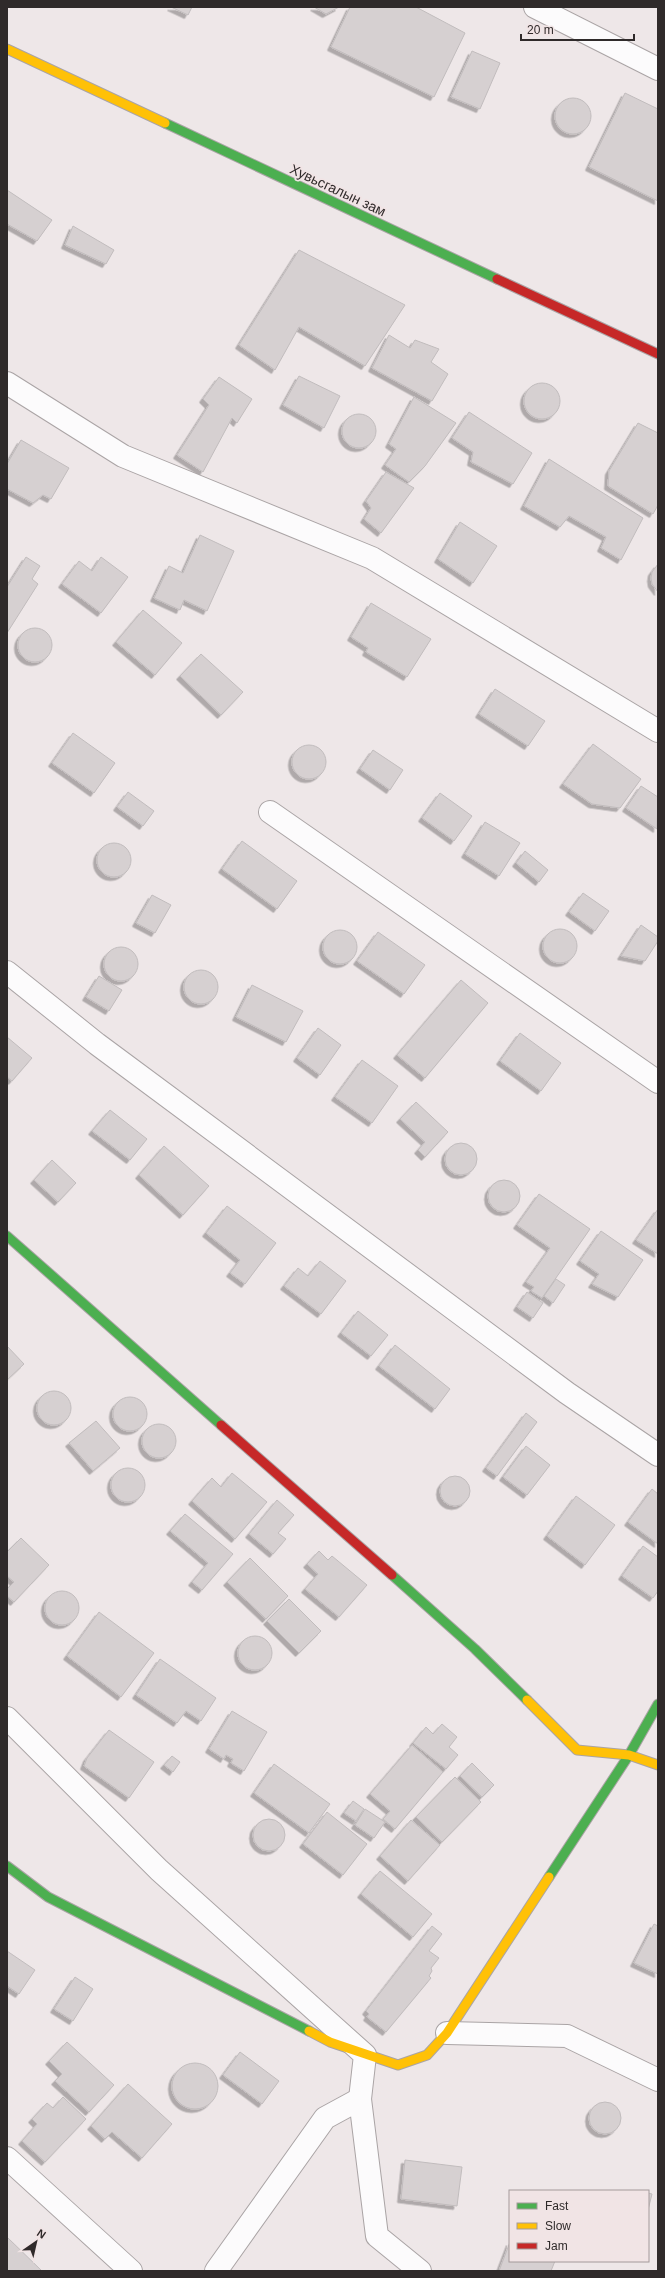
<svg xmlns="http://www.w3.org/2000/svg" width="665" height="2278" viewBox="0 0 665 2278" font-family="Arial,sans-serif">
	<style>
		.building { fill: #d6d0d1; stroke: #c1bcbd; filter: url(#shadow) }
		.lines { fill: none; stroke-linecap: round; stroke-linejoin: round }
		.street-casing { stroke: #aaa4a5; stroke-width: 24 }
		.fast-casing { stroke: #aaa4a5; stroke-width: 11 }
		.slow-casing { stroke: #aaa4a5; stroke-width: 11 }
		.jam-casing { stroke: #aaa4a5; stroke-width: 11 }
		.street { stroke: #fcfbfc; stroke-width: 22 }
		.fast { stroke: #4caf50; stroke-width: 9 }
		.slow { stroke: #ffc107; stroke-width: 9 }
		.jam { stroke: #c62828; stroke-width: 9 }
		.labels { text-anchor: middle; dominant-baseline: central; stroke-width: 3.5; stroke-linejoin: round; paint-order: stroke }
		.street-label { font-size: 14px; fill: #2f2a2a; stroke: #f1e4e5 }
	</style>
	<defs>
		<filter id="shadow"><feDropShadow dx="-3.5" dy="3.5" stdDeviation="0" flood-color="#0004"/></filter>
	</defs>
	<rect width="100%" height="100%" fill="#eee7e8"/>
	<g class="building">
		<polygon points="171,7 192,7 188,15"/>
		<polygon points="314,7 339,7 326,14"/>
		<polygon points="350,7 416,7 465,33 434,97 331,47"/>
		<polygon points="472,51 500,63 480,109 451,97"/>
		<polygon points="625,93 658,109 658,201 589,167"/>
		<circle cx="573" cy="116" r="18"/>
		<polygon points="7,190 52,220 37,241 7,224"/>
		<polygon points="73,226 114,250 106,264 65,245"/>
		<polygon points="299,250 405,305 365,366 299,327 275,370 239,345"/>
		<polygon points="389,335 410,348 415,340 439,349 431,362 448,374 432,401 372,368"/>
		<polygon points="299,376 340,396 324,428 283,405"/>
		<polygon points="219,377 252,399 237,423 232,418 203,472 177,455 209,405 203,399"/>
		<circle cx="542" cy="401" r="18"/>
		<polygon points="414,397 456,423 425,466 409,482 385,465 396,449 389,444"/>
		<polygon points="469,412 532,453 513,484 471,462 473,452 452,438"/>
		<circle cx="359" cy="431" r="17"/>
		<polygon points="638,423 658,433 658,505 653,514 608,486 609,471"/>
		<polygon points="21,440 69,468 51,499 43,495 33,503 7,489 7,464"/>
		<polygon points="549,459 643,518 621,560 601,548 606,537 569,516 560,527 524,506"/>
		<polygon points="386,472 414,488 381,533 364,519 371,508 366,501"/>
		<polygon points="460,522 497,546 473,583 438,559"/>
		<polygon points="200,535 234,551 207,611 184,600 180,610 154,598 169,566 183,573"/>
		<polygon points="26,557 40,566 32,579 38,584 7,633 7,587"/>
		<polygon points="101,557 128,577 101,613 62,584 79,561 92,571"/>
		<polygon points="658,564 658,592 652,584 651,578 652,572"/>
		<polygon points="371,603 431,639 407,677 366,652 368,648 351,637"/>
		<polygon points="143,610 182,643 155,675 116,642"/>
		<circle cx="35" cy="645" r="17"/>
		<polygon points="201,654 243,692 221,715 180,676"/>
		<polygon points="495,689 545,721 528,746 479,714"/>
		<polygon points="73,733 115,763 94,793 52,763"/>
		<polygon points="593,744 641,779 620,808 592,804 563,784"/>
		<circle cx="309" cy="762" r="17"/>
		<polygon points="373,750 403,770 390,790 360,769"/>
		<polygon points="641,786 658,797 657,829 626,808"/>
		<polygon points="128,792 154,811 143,826 117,807"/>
		<polygon points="440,793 472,816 454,841 422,818"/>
		<polygon points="485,822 520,843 499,876 465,854"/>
		<polygon points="242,841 297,881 277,909 222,869"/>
		<circle cx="114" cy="860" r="17"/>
		<polygon points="525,851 548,870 539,882 516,863"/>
		<polygon points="583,893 609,911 595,931 569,912"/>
		<polygon points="152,895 171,905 155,933 136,923"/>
		<polygon points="641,925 658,937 658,941 645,961 621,956"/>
		<circle cx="560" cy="946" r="17"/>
		<circle cx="340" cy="947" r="17"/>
		<polygon points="378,932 425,965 404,994 357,961"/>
		<circle cx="121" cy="964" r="17"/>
		<circle cx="201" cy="987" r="17"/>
		<polygon points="99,976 122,990 109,1011 86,997"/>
		<polygon points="461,980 488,1003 425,1078 397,1055"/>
		<polygon points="252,985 303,1011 286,1042 236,1017"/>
		<polygon points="318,1028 341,1045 320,1075 297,1058"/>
		<polygon points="520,1033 561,1063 541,1091 500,1061"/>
		<polygon points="7,1037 32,1058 12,1081 7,1077"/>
		<polygon points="362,1060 398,1086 372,1123 335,1097"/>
		<polygon points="416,1102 448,1132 425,1157 418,1150 425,1142 400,1119"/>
		<polygon points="110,1110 147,1139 130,1160 92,1131"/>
		<circle cx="461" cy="1159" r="16"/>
		<polygon points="164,1146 209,1186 183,1215 139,1175"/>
		<polygon points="52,1160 76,1183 58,1202 34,1180"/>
		<circle cx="504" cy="1196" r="16"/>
		<polygon points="539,1194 590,1229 542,1298 531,1291 534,1287 526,1282 550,1248 517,1225"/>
		<polygon points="227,1206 276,1243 245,1284 230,1273 240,1260 206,1233"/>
		<polygon points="658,1209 658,1254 636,1240"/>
		<polygon points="601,1231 643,1260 618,1297 592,1284 599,1274 580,1261"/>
		<polygon points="320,1261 346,1281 321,1314 284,1286 298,1268 308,1276"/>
		<polygon points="556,1279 565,1285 553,1303 544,1296"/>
		<polygon points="527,1292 543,1303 533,1318 517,1307"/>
		<polygon points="358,1311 388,1335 371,1356 341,1333"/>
		<polygon points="395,1345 450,1389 435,1409 379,1366"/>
		<polygon points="7,1346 24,1364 7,1380"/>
		<circle cx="54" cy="1408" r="17"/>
		<circle cx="130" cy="1414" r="17"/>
		<polygon points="526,1413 537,1422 497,1476 486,1468"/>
		<polygon points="96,1421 120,1448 93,1471 69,1443"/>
		<circle cx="159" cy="1441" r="17"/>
		<polygon points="526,1446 550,1465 527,1495 503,1477"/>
		<circle cx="128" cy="1485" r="17"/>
		<polygon points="232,1473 267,1502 235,1539 192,1501 212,1478 221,1487"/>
		<circle cx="455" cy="1491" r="15"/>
		<polygon points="652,1489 658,1494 658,1544 628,1522"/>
		<polygon points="576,1496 615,1525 585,1565 547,1536"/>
		<polygon points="277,1500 294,1515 278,1533 286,1539 273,1554 249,1534"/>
		<polygon points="185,1514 233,1554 202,1590 192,1582 208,1563 170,1531"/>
		<polygon points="21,1538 49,1565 14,1602 7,1596 7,1589 14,1582 7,1576 7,1552"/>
		<polygon points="643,1546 658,1557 658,1591 653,1598 622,1576"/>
		<polygon points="319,1551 328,1560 332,1556 367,1585 339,1617 305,1589 318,1574 307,1564"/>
		<polygon points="250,1558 288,1596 266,1619 227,1582"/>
		<circle cx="62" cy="1608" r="17"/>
		<polygon points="289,1599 321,1631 299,1653 267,1621"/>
		<polygon points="99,1612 154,1653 121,1697 67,1656"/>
		<circle cx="255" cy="1653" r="17"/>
		<polygon points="160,1659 216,1698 201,1721 186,1711 177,1723 136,1695"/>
		<polygon points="232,1711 267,1732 244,1771 231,1763 233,1759 226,1755 224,1759 209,1749"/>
		<polygon points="442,1724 457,1737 449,1747 458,1755 446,1769 413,1743 426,1727 433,1734"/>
		<polygon points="109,1730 154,1762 129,1798 84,1766 87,1758"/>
		<polygon points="412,1745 443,1772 395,1829 383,1819 390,1811 370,1794"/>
		<polygon points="172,1756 180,1762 173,1772 164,1765"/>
		<polygon points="472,1763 494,1785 482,1797 460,1776"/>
		<polygon points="274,1764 330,1804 309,1833 254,1793"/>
		<polygon points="455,1777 481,1802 442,1842 416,1817"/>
		<polygon points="353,1801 364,1809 356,1821 344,1813"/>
		<polygon points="365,1809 385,1822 374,1838 355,1825"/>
		<polygon points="327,1812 367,1844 343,1875 303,1844"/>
		<circle cx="269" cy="1835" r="16"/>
		<polygon points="411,1820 440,1845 408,1881 380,1856"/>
		<polygon points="380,1871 432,1914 413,1937 361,1894"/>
		<polygon points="654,1924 658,1926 658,1974 634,1963"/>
		<polygon points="432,1926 442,1934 429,1951 439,1958 431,1968 432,1971 429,1976 431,1978 386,2032 367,2017 369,2014 366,2011"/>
		<polygon points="7,1951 35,1970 19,1994 7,1986"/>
		<polygon points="75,1977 93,1989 73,2021 54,2009"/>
		<polygon points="67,2042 114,2085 89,2112 55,2081 62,2074 49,2061"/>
		<polygon points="240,2052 279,2081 262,2104 223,2075"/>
		<circle cx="195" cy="2086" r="23"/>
		<polygon points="128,2084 172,2124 142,2158 112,2132 105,2139 91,2126"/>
		<polygon points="63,2097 86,2119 45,2162 22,2141 37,2124 32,2119 47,2103 53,2108"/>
		<circle cx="605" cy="2118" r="16"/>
		<polygon points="405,2160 462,2167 457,2206 401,2199"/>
		<polygon points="648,2193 652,2194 648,2210"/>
		<polygon points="7,2237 42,2271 7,2271"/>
		<polygon points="510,2242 510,2261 555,2261 551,2271 499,2271"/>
	</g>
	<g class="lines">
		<g class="street-casing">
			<g id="street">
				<polyline points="535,7 658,69"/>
				<polyline points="7,383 123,456 372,558 658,731"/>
				<polyline points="270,812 658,1082"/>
				<polyline points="7,972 97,1044 567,1393 658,1455"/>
				<polyline points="7,1718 159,1870 365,2055 360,2099 377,2236 420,2271"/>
				<polyline points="447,2033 567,2036 658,2080"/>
				<polyline points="7,2158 131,2271"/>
				<polyline points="216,2271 325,2118 360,2099"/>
			</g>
		</g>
		<g class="fast-casing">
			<g id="fast">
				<polyline points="165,123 497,279"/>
				<polyline points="7,1236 221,1425"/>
				<polyline points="392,1575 475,1649 527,1700"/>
				<polyline points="7,1866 48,1897 309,2031"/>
				<polyline points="549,1877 629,1755 658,1704"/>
			</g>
		</g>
		<g class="slow-casing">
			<g id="slow">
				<polyline points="7,49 165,123"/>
				<polyline points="527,1700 577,1750 629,1755 658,1765"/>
				<polyline points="309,2031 330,2042 398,2065 427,2055 447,2033 549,1877"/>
			</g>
		</g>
		<g class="jam-casing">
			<g id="jam">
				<polyline points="497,279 658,354"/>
				<polyline points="221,1425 392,1575"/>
			</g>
		</g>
		<use href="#street" class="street"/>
		<use href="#fast" class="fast"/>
		<use href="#slow" class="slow"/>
		<use href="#jam" class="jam"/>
	</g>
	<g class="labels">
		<g class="street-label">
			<text transform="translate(338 190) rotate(25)">Хувьсгалын зам</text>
		</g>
	</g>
	<rect width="665" height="2278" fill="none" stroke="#2f2a2a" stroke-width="16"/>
	<rect x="509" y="2190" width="140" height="72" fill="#f1e4e5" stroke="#a39a9a"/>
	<rect x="517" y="2203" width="20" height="6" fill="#4caf50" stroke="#a39a9a"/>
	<text x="545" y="2210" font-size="12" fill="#2f2a2a">Fast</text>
	<rect x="517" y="2223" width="20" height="6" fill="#ffc107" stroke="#a39a9a"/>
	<text x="545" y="2230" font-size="12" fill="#2f2a2a">Slow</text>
	<rect x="517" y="2243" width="20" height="6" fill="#c62828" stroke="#a39a9a"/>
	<text x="545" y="2250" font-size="12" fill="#2f2a2a">Jam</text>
	<g transform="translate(36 2242) rotate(34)" stroke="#f1e4e5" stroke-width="3" paint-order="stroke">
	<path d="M0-3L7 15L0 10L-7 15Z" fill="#2f2a2a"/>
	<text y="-6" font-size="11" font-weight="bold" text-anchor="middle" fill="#2f2a2a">N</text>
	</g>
	<path d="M521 34v6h113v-6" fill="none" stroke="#2f2a2a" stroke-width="2"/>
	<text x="527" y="34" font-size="12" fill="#2f2a2a" stroke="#f1e4e5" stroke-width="3" paint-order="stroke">20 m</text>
</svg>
